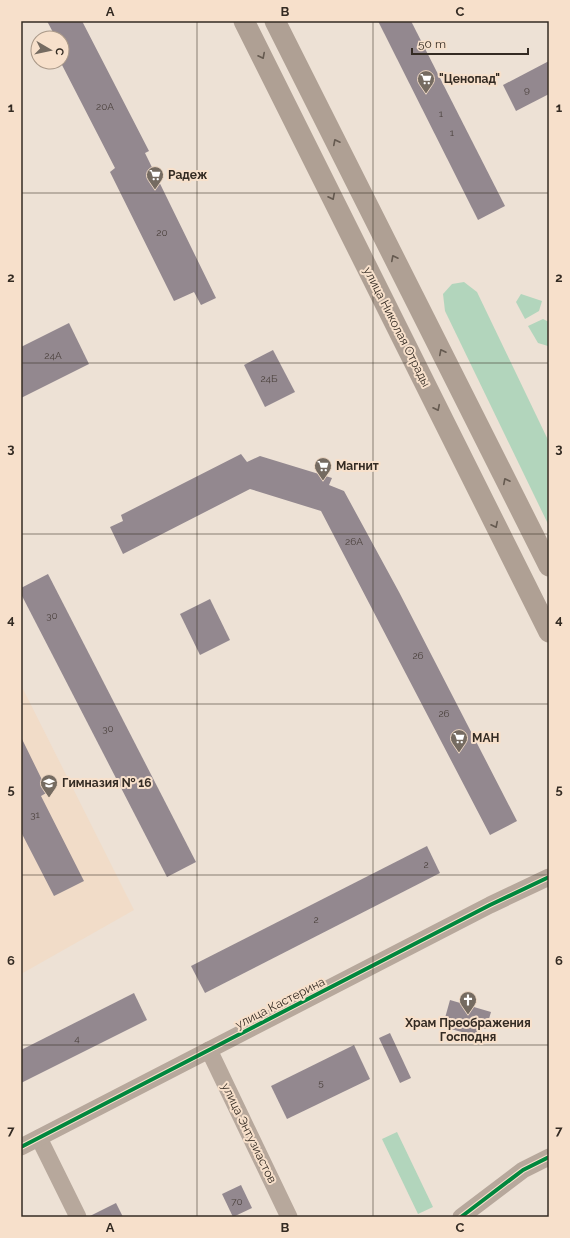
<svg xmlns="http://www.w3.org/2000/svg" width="570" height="1238" viewBox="0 0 570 1238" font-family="Raleway,sans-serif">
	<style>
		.built { fill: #f1dcc8 }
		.green { fill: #b2d5bc }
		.building { fill: #93888f }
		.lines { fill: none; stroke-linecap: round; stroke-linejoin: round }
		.minor { stroke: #b7a89c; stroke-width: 17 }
		.major { stroke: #afa094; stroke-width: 21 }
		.cycleway-casing { stroke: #f7e0cb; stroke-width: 6 }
		.cycleway { stroke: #00873e; stroke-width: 4 }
		.oneway { stroke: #655a50 }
		.grid { fill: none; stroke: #342b23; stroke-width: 1; stroke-opacity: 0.55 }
		.labels { text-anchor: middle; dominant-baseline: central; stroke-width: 4; stroke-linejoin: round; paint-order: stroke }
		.number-label { font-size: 10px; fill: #4c423e }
		.poi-label { font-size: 12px; font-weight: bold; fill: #342b23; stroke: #f7e0cb; text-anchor: start }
		.street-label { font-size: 12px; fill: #342b23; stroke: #f7e0cb }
		.neatline { fill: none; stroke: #342b23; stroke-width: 1.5 }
		.grid-label { font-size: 13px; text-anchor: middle; font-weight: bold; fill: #342b23 }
	</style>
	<rect width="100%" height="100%" fill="#ede1d5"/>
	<polygon class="built" points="21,685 134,910 21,974"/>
	<g class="green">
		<polygon points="464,282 477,292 549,442 549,526 445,311 443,294 452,284"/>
		<polygon points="521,294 542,301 539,311 525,319 516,302"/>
		<polygon points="543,319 549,322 548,346 538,343 528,326"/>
		<polygon points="397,1132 433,1207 418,1214 382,1139"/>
	</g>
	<g class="building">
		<polygon points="47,21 82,21 149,151 145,153 216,298 201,305 194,292 174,301 110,172 115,168 62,65 62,38 56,38"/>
		<polygon points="378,21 411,21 505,206 478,220"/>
		<polygon points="549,61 549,94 516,111 503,85"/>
		<polygon points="69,323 89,364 21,398 21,347"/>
		<polygon points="273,350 295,392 265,407 244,365"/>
		<polygon points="241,454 247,462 260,456 332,478 329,485 344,491 399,592 517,821 490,835 321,511 250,489 123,554 110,527 123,521 121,515"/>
		<polygon points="48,574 196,862 167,877 21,594 21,588"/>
		<polygon points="210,599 230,640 200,655 180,614"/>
		<polygon points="21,737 48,792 41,796 84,881 54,896 21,832"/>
		<polygon points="427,846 440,873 205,993 191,966"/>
		<polygon points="134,993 147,1020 21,1083 21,1050"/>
		<polygon points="450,1000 491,1012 486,1029 478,1027 476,1036 451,1029 453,1020 445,1018"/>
		<polygon points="390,1033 411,1078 400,1083 379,1038"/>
		<polygon points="354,1045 370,1079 287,1119 271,1086"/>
		<polygon points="241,1185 252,1208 233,1217 222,1194"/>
		<polygon points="116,1203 123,1217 88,1217"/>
	</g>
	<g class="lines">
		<g class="minor">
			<polyline points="209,1050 289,1217"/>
			<polyline points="39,1138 78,1217"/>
			<polyline points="21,1147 490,905 549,877"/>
			<polyline points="461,1217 523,1170 549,1157"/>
		</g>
		<g class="major">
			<polyline points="244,21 549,632"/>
			<polyline points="275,21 549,566"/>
		</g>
		<g class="cycleway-casing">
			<g id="cycleway">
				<polyline points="21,1147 490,905 549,877"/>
				<polyline points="461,1217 523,1170 549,1157"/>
			</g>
		</g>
		<use href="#cycleway" class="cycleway"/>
	</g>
	<defs><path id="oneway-chevron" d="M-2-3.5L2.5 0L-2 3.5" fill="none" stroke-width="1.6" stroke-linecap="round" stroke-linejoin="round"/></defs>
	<g class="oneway">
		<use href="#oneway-chevron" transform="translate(262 56) rotate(63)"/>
		<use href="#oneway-chevron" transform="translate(336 142) rotate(-117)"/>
		<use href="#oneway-chevron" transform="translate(332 197) rotate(63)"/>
		<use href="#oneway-chevron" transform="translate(394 258) rotate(-117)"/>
		<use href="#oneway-chevron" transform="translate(442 352) rotate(-117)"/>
		<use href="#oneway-chevron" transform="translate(437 408) rotate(64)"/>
		<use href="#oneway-chevron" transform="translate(506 481) rotate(-117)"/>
		<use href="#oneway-chevron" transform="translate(495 525) rotate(64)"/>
	</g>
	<path class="grid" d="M197,21v1196M373,21v1196M21,193h528M21,363h528M21,534h528M21,704h528M21,875h528M21,1045h528"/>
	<defs>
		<g id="supermarket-pin" transform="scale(0.9)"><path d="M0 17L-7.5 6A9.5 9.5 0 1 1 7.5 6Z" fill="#756b61" stroke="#f7e0cb"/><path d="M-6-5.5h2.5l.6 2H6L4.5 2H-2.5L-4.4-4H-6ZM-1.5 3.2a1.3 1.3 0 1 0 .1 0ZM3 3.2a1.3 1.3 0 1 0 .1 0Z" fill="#fff"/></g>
		<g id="school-pin" transform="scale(0.9)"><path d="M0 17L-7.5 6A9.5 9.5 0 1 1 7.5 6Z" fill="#756b61" stroke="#f7e0cb"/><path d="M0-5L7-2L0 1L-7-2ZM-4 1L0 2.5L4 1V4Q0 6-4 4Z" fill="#fff"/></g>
		<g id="church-pin" transform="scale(0.9)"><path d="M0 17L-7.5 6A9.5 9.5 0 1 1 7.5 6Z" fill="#756b61" stroke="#f7e0cb"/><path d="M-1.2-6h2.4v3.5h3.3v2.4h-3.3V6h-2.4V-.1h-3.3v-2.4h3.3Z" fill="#fff"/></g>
	</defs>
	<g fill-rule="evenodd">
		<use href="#supermarket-pin" x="426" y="79"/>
		<use href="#supermarket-pin" x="155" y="175"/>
		<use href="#supermarket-pin" x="323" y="466"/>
		<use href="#supermarket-pin" x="459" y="738"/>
		<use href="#school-pin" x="49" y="783"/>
		<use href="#church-pin" x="468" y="1000"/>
	</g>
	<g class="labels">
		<g class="number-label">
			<text x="527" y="89">9</text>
			<text x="105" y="106">20А</text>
			<text x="441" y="113">1</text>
			<text x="452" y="132">1</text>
			<text x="162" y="232">20</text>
			<text x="53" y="355">24А</text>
			<text x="269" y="378">24Б</text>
			<text x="354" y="541">26А</text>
			<text x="52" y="615">30</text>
			<text x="418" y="655">26</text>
			<text x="444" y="713">26</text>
			<text x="108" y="728">30</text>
			<text x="35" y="814">31</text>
			<text x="426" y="864">2</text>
			<text x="316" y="919">2</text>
			<text x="77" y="1038">4</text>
			<text x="321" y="1082">5</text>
			<text x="237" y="1201">70</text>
		</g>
		<g class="poi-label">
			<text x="439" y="79">"Ценопад"</text>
			<text x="168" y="175">Радеж</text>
			<text x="336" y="466">Магнит</text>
			<text x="472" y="738">МАН</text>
			<text x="62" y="783">Гимназия № 16</text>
			<text x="468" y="1023" text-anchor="middle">Храм Преображения<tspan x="468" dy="14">Господня</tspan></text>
		</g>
		<g class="street-label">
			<text transform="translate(397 327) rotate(63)">улица Николая Отрады</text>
			<text transform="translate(280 1003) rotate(-27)">улица Кастерина</text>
			<text transform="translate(249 1133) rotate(64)">улица Энтузиастов</text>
		</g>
	</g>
	<rect width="570" height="1238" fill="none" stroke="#f7e0cb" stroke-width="44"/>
	<g transform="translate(50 50) rotate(99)"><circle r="19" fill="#f7e0cb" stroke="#a99888"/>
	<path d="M0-3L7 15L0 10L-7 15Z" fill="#756b61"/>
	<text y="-6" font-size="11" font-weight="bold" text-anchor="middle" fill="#342b23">С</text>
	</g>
	<path d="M412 48v6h116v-6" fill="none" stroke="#342b23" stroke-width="2"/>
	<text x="418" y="48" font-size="12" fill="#342b23" stroke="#f7e0cb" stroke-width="3" paint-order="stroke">50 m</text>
	<rect x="22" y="22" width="526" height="1194" class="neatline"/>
	<g class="grid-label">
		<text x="110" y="16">A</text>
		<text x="285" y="16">B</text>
		<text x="460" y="16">C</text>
		<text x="11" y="112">1</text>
		<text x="559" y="112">1</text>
		<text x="11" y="282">2</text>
		<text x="559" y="282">2</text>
		<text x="11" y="453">3</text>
		<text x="559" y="453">3</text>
		<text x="11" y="624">4</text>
		<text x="559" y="624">4</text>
		<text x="11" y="794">5</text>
		<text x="559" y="794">5</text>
		<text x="11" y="965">6</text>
		<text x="559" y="965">6</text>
		<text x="11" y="1135">7</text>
		<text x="559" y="1135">7</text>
		<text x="110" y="1232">A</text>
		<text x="285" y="1232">B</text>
		<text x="460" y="1232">C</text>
	</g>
</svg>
